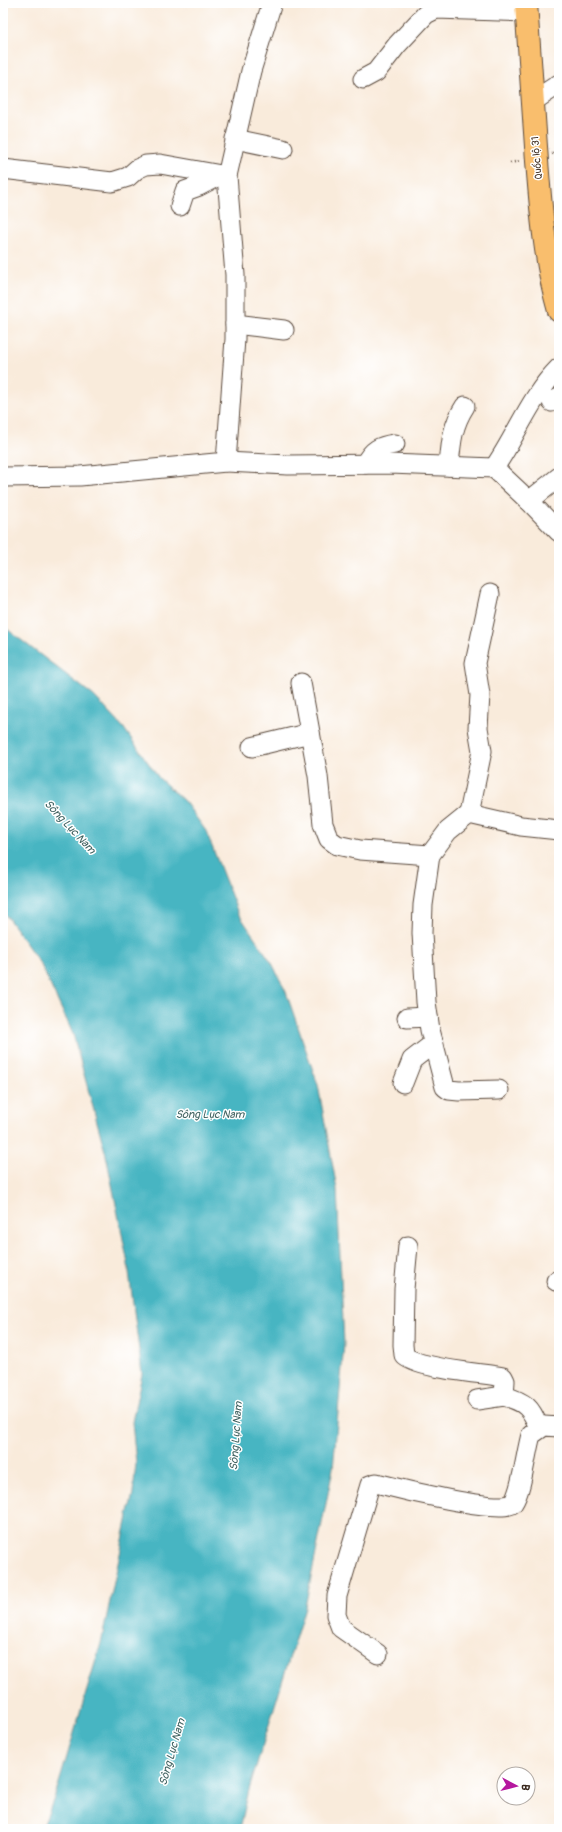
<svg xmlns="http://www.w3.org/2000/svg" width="562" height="1832" viewBox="0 0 562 1832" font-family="Pangolin,sans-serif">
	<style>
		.water { fill: #47b5c2; stroke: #417070 }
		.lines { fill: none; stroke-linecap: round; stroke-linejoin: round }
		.minor-casing { stroke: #58473a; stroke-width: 21 }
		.highway-casing { stroke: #58473a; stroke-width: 24 }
		.path { stroke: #58473a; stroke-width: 2.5; stroke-dasharray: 1 3; stroke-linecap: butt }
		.minor { stroke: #fff; stroke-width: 19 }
		.highway { stroke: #f9be6d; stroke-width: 22 }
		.labels { text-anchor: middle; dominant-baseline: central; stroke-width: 3; stroke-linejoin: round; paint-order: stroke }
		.street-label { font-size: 10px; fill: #3b2a1e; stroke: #fff }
		.water-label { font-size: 11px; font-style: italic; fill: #406260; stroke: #fff }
	</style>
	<rect width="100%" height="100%" fill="#fff"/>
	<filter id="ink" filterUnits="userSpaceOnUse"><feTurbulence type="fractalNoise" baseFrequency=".025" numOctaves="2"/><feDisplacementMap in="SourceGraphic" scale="8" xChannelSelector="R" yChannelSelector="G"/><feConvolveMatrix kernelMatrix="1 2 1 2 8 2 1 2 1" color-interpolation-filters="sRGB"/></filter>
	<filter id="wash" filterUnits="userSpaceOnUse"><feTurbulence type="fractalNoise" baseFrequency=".012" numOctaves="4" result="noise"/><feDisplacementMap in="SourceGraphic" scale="16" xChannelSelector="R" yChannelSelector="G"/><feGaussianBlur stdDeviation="0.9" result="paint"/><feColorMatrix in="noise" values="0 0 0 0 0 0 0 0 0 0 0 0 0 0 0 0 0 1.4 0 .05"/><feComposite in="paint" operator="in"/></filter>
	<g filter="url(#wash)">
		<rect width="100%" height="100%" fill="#f9ebdb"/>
		<polygon class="water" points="3,626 94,696 123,727 159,778 185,802 206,831 238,913 272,963 286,992 318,1085 337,1189 344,1344 333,1469 305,1607 249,1790 240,1829 42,1829 56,1793 101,1643 133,1493 136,1463 132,1422 142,1374 128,1264 106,1155 73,1034 41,965 3,911"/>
	</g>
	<g filter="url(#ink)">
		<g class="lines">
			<g class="minor-casing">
				<g id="minor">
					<polyline points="363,79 376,72 397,45 426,14 436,9 527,12"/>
					<polyline points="532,102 559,84"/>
					<polyline points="235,139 283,149"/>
					<polyline points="3,169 112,182 128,177 137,169 146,165 160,164 227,176"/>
					<polyline points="180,206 185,191 199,186 220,175"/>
					<polyline points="235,324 284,330"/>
					<polyline points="552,402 559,398"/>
					<path d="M226,462l62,3 102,-1 104,4c23,-33 36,-71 65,-100"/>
					<path d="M365,464c7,-14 14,-18 30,-20"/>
					<path d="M449,466c2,-23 3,-40 16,-60"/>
					<polyline points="494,468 529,501 559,532"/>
					<polyline points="3,477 80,476 226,462 235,339 235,275 227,176 251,71 272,3"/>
					<polyline points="529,501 559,477"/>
					<polyline points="301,683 318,776 323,824 329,839 337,845 360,850 430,855"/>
					<polyline points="252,747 310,733"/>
					<polyline points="469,814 482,751 478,728 480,695 475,663 490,594"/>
					<polyline points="407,1018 428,1017"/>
					<polyline points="403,1083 412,1060 434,1043"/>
					<polyline points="499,1090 459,1091 449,1090 445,1087 430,1030 426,1002 422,933 423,905 430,855 448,831 469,814 521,826 559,830"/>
					<path d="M408,1246l-4,43 -1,56 1,10c12,14 80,18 99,22l2,4 -1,15c21,6 27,11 35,32"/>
					<polyline points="556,1281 559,1281"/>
					<polyline points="477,1400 504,1396"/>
					<path d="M378,1654l-37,-26 -5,-13 1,-19 33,-111 6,-2c19,5 128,32 137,20 9,-13 13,-51 18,-68l13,-9 15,1"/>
				</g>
			</g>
			<g class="highway-casing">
				<path id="highway" d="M526,3c4,53 7,105 11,158 4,50 8,101 22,150"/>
			</g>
			<g class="path">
				<polyline points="552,154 558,152"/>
				<polyline points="510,163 520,161"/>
			</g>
			<use href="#minor" class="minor"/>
			<use href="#highway" class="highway"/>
		</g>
	</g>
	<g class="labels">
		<g class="street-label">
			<text transform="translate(537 158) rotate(-95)">Quốc lộ 31</text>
		</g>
		<g class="water-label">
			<text transform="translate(70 827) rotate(47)">Sông Lục Nam</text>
			<text x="210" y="1114">Sông Lục Nam</text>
			<text transform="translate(236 1436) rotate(-86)">Sông Lục Nam</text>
			<text transform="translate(172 1752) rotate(-74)">Sông Lục Nam</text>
		</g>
	</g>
	<rect width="562" height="1832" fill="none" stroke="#fff" stroke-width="16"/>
	<g transform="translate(516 1786) rotate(97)"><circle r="19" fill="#ffffff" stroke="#b1aaa5"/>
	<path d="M0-3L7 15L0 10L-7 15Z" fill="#b5179e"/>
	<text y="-6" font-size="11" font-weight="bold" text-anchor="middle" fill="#3b2a1e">B</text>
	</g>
</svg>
